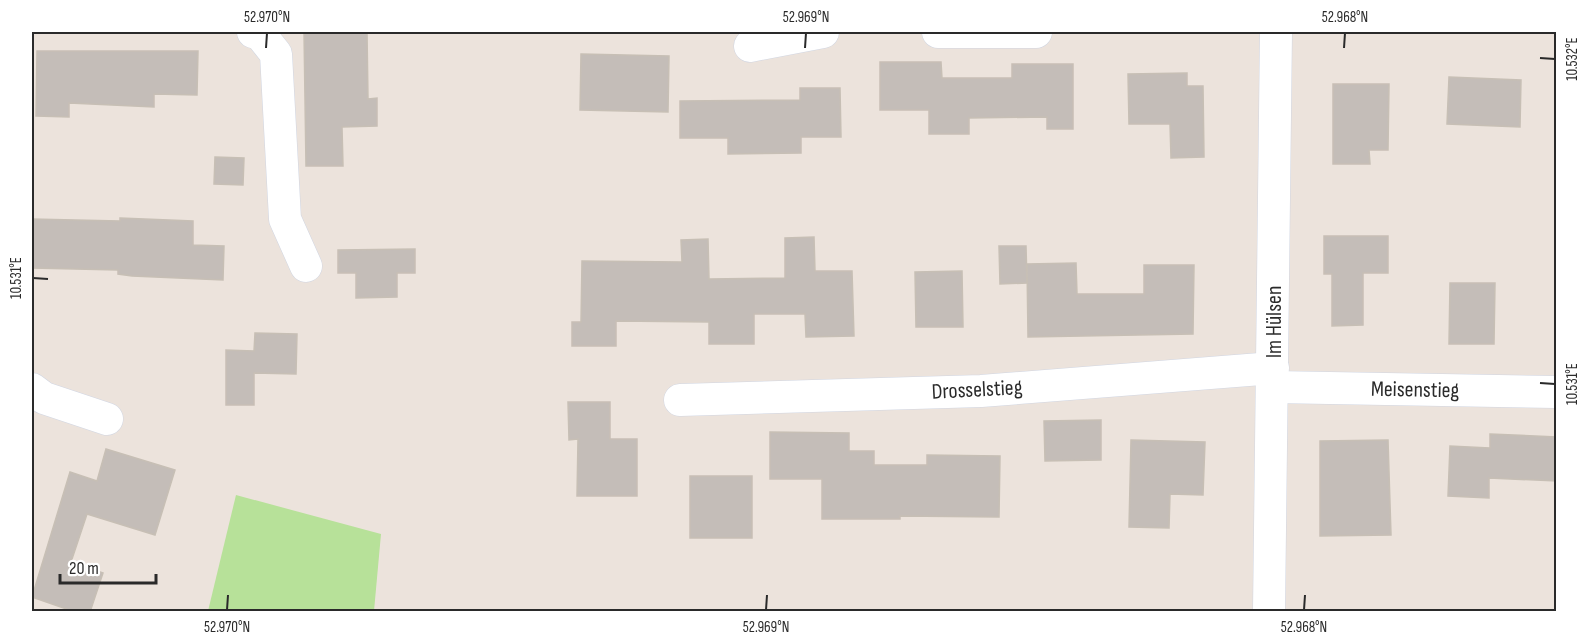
<svg xmlns="http://www.w3.org/2000/svg" width="1588" height="643" viewBox="0 0 1588 643" font-family="'Sofia Sans Condensed',sans-serif">
	<style>
		.green { fill: #b7e199 }
		.building { fill: #c4bdb8; stroke: #c7bfb5; stroke-width: 1.5 }
		.lines { fill: none; stroke-linecap: round; stroke-linejoin: round }
		.street-casing { stroke: #d1d6e2; stroke-width: 33 }
		.street { stroke: #fff; stroke-width: 32 }
		.ticks { fill: none; stroke: #2a2a2a; stroke-width: 2 }
		.labels { text-anchor: middle; dominant-baseline: central; stroke-width: 4.5; stroke-linejoin: round; paint-order: stroke }
		.street-label { font-size: 22px; fill: #2a2a2a; stroke: #fff }
		.neatline { fill: none; stroke: #2a2a2a; stroke-width: 2 }
		.ticks-label { font-size: 15px; text-anchor: middle; fill: #2a2a2a }
	</style>
	<rect width="100%" height="100%" fill="#ece3dc"/>
	<polygon class="green" points="236,495 381,534 374,611 208,611"/>
	<g class="building">
		<polygon points="304,32 367,32 368,99 377,98 377,126 342,127 343,166 306,166"/>
		<polygon points="37,51 198,51 197,95 154,94 154,107 69,103 69,117 36,116"/>
		<polygon points="581,54 669,56 668,112 580,110"/>
		<polygon points="880,62 941,62 942,78 1012,78 1012,64 1073,64 1073,129 1047,129 1047,117 969,118 969,134 929,134 929,110 880,110"/>
		<polygon points="1187,73 1187,86 1203,86 1204,157 1171,158 1170,124 1129,124 1128,74"/>
		<polygon points="1449,77 1521,80 1520,127 1447,124"/>
		<polygon points="1333,84 1389,84 1388,150 1369,150 1370,164 1333,164"/>
		<polygon points="800,88 840,88 841,137 801,137 801,153 728,154 728,138 680,138 680,101 800,100"/>
		<polygon points="215,157 244,158 243,185 214,184"/>
		<polygon points="120,218 193,221 193,245 224,246 223,280 132,276 118,274 118,270 32,268 32,219 120,221"/>
		<polygon points="1324,236 1388,236 1388,273 1363,273 1363,325 1332,326 1332,274 1324,274"/>
		<polygon points="814,237 815,271 852,271 854,336 806,337 805,314 754,314 754,344 709,344 709,322 616,321 616,346 572,346 572,322 581,322 582,261 682,262 681,240 708,239 709,279 785,278 785,238"/>
		<polygon points="999,246 1026,246 1027,283 1000,284"/>
		<polygon points="415,249 415,273 397,273 397,297 356,298 356,273 338,273 338,250"/>
		<polygon points="1076,263 1077,294 1144,294 1144,265 1194,265 1193,334 1028,337 1027,264"/>
		<polygon points="962,271 963,327 916,327 915,272"/>
		<polygon points="1450,283 1495,283 1494,344 1449,344"/>
		<polygon points="255,333 297,334 296,374 254,373 254,405 226,405 226,350 254,351"/>
		<polygon points="568,402 610,402 610,439 637,439 637,496 577,496 578,439 569,440"/>
		<polygon points="1101,420 1101,460 1045,461 1044,421"/>
		<polygon points="770,432 849,433 849,451 874,451 874,465 927,465 927,455 1000,456 999,517 900,516 900,519 822,519 822,479 770,479"/>
		<polygon points="1490,434 1557,437 1557,481 1489,478 1489,498 1448,496 1450,446 1490,448"/>
		<polygon points="1131,440 1205,442 1203,495 1170,494 1169,528 1129,527"/>
		<polygon points="1388,440 1391,535 1320,536 1320,441"/>
		<polygon points="106,449 175,470 155,535 87,514 71,562 103,573 90,612 75,612 32,597 70,472 97,481"/>
		<rect x="690" y="476" width="62" height="62"/>
	</g>
	<g class="lines">
		<g class="street-casing">
			<g id="street">
				<polyline points="253,32 260,34 276,54 285,219 306,266"/>
				<polyline points="938,32 1036,32"/>
				<polyline points="750,46 823,32"/>
				<polyline points="1273,387 1556,392"/>
				<polyline points="32,389 44,398 107,419"/>
				<polyline points="680,400 981,391 1273,368"/>
				<polyline points="1269,612 1276,32"/>
			</g>
		</g>
		<use href="#street" class="street"/>
	</g>
	<path class="ticks" d="M266,48l1,-15M805,48l1,-15M1344,48l1,-15M1540,58l15,1M33,278l15,1M1540,383l15,1M227,610l1,-15M766,610l1,-15M1304,610l1,-15"/>
	<g class="labels">
		<g class="street-label">
			<text transform="translate(1274 322) rotate(-90)">Im Hülsen</text>
			<text transform="translate(977 390) rotate(-3)">Drosselstieg</text>
			<text transform="translate(1415 390) rotate(1)">Meisenstieg</text>
		</g>
	</g>
	<rect width="1588" height="643" fill="none" stroke="#ffffff" stroke-width="66"/>
	<path d="M60 574v9h96v-9" fill="none" stroke="#2a2a2a" stroke-width="3"/>
	<text x="69" y="574" font-size="18" fill="#2a2a2a" stroke="#ffffff" stroke-width="4.5" paint-order="stroke">20 m</text>
	<rect x="33" y="33" width="1522" height="577" class="neatline"/>
	<g class="ticks-label">
		<text x="267" y="22">52.970°N</text>
		<text x="806" y="22">52.969°N</text>
		<text x="1345" y="22">52.968°N</text>
		<text transform="translate(1572 59) rotate(-90)" y="5">10.532°E</text>
		<text transform="translate(16 278) rotate(-90)" y="5">10.531°E</text>
		<text transform="translate(1572 384) rotate(-90)" y="5">10.531°E</text>
		<text x="227" y="632">52.970°N</text>
		<text x="766" y="632">52.969°N</text>
		<text x="1304" y="632">52.968°N</text>
	</g>
</svg>
